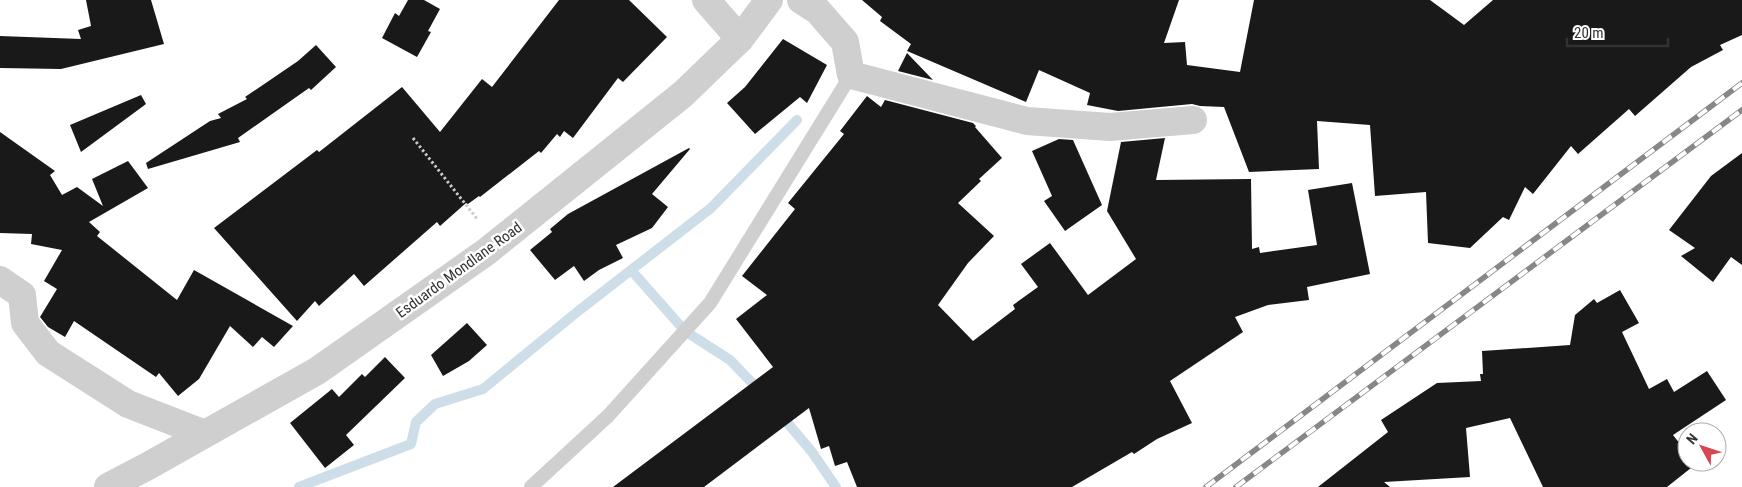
<svg xmlns="http://www.w3.org/2000/svg" width="1742" height="487" viewBox="0 0 1742 487" font-family="'Roboto Condensed',sans-serif">
<style>
.lines{fill:none;stroke-linecap:round;stroke-linejoin:round}
.stream{stroke:#cddee8;stroke-width:10}
.building{fill:#191919}
.path{stroke:#c9c9c9;stroke-width:3;stroke-dasharray:2.5 2.5;stroke-linecap:butt}
.lane{stroke:#cfcfcf;stroke-width:14}
.street{stroke:#cfcfcf;stroke-width:28}
.rail-casing{stroke:#878787;stroke-width:5.5}
.rail{stroke:#fff;stroke-width:4;stroke-dasharray:11;stroke-linecap:butt}
.labels{text-anchor:middle;stroke-width:5;stroke-linejoin:round;paint-order:stroke}
.street-label{font-size:15px;fill:#323232;stroke:#fff}
</style>
<rect width="100%" height="100%" fill="#fff"/>
<g class="lines">
<!-- stream -->
<path class="stream" d="M631,270L685,331L730,360L761,392
M780,414L812,452L836,487
M299,487L411,444L416,422L435,404L483,389L577,312L711,208L797,120"/>
</g>
<!-- building -->
<path class="building" d="M86,0H151L164,44L61,69L0,68V36L81,39L78,30L91,26Z
M408,0H424L440,9L428,31L431,32L417,57L382,38L395,13L399,16Z
M559,0H629L667,37L623,82L618,78L573,138L564,131L560,137L557,134L541,153L539,151L480,197L479,196L468,204L466,203L440,226L437,222L364,286L354,274L319,306L315,301L297,321L214,228L317,150L319,152L402,87L440,132L482,79L492,87Z
M862,0H1179L1164,43L1185,42L1187,65L1240,72L1254,0H1430L1464,25L1493,0H1742V35L1720,45L1723,50L1691,67L1635,116L1629,109L1578,154L1571,146L1533,194L1525,187L1509,220L1503,217L1470,248L1428,243L1426,192L1375,196L1370,125L1317,121L1319,169L1249,172L1224,107L1200,106L1192,104L1118,111L1087,105L1090,93L1039,70L1026,102L907,51L911,44L880,21L882,17Z
M783,39L827,65L807,103L800,97L755,134L727,103L745,87Z
M316,45L336,67L311,90L309,88L238,138L240,142L148,169L146,163L210,121L221,118L218,114L247,99L245,97L298,61Z
M907,53L933,80L898,71Z
M141,95L146,104L81,152L70,125Z
M867,96L881,107L885,100L973,123L976,126L975,127L1002,158L979,179L981,181L958,203L994,236L968,263L938,305L973,341L1015,309L1013,305L1038,287L1021,264L1050,243L1088,295L1136,259L1107,211L1121,142L1165,138L1156,180L1251,179L1252,249L1259,247L1260,253L1317,245L1308,190L1352,183L1370,274L1307,287L1309,300L1268,305L1235,317L1243,332L1170,381L1192,423L1157,439L1134,454L1132,452L1072,487H857L847,462L835,466L829,446L821,449L809,408L704,487H613L773,367L736,319L767,295L742,276L795,209L788,203L844,134L840,131Z
M0,132L55,171L50,175L62,195L77,187L103,206L92,179L128,161L148,188L89,222L100,232L97,236L177,300L194,270L293,326L274,347L262,337L253,347L230,326L199,379L178,396L159,373L156,377L74,321L65,337L48,327L40,317L57,289L44,281L62,250L31,244L32,234L0,233Z
M1059,139L1073,140L1102,205L1065,231L1044,201L1052,196L1032,151Z
M689,148L690,149L652,194L668,207L652,228L616,245L623,258L599,270L584,281L574,266L555,280L530,250L552,232L550,229L568,214Z
M1742,153V265L1731,257L1713,282L1681,256L1695,248L1669,230L1711,176Z
M1620,290L1639,323L1622,332L1649,389L1667,379L1674,392L1707,371L1726,400L1673,435L1687,453V462H1694L1696,464L1667,487H1543L1510,418L1466,428L1470,477L1384,482L1390,487H1318L1388,432L1381,420L1437,383L1481,381L1480,374H1483L1482,351L1570,345L1575,315L1594,299L1597,303Z
M467,323L487,345L469,361L443,376L431,355Z
M385,357L405,378L346,435L354,445L325,468L290,423L332,389L339,397L362,374L365,377Z"/>
<g class="lines">
<!-- path -->
<path class="path" d="M413,138L478,220"/>
<!-- lane -->
<path class="lane" d="M531,487L608,416L710,303L851,75"/>
<!-- street -->
<path class="street" d="M706,0L740,39
M801,0L818,11L845,42L851,75L1027,121L1110,127L1193,120
M0,280L22,295L25,323L48,353L128,404L205,434
M108,487L148,466L317,371L486,252L683,94L740,39L769,0"/>
<defs>
<path id="rail" d="M1206,487L1742,83
M1236,487L1742,110"/>
</defs>
<!-- rail casing -->
<use href="#rail" class="rail-casing"/>
<!-- rail -->
<use href="#rail" class="rail"/>
</g>
<g class="labels">
<!-- street labels -->
<g class="street-label">
<text transform="translate(459 270) rotate(-36)" y="5">Esduardo Mondlane Road</text>
</g>
</g>
<!-- north arrow -->
<g transform="translate(1702 447) rotate(310)"><circle r="24" fill="#ffffff" stroke="#adadad"/>
<path d="M0-4L9 19L0 12L-9 19Z" fill="#d64752"/>
<text y="-8" font-size="14" font-weight="bold" text-anchor="middle" fill="#323232">N</text>
</g>
<!-- scale -->
<path d="M1567 38v8h101v-8" fill="none" stroke="#323232" stroke-width="2.5"/>
<text x="1574" y="38" font-size="15" fill="#323232" stroke="#ffffff" stroke-width="4" paint-order="stroke">20 m</text>
</svg>
